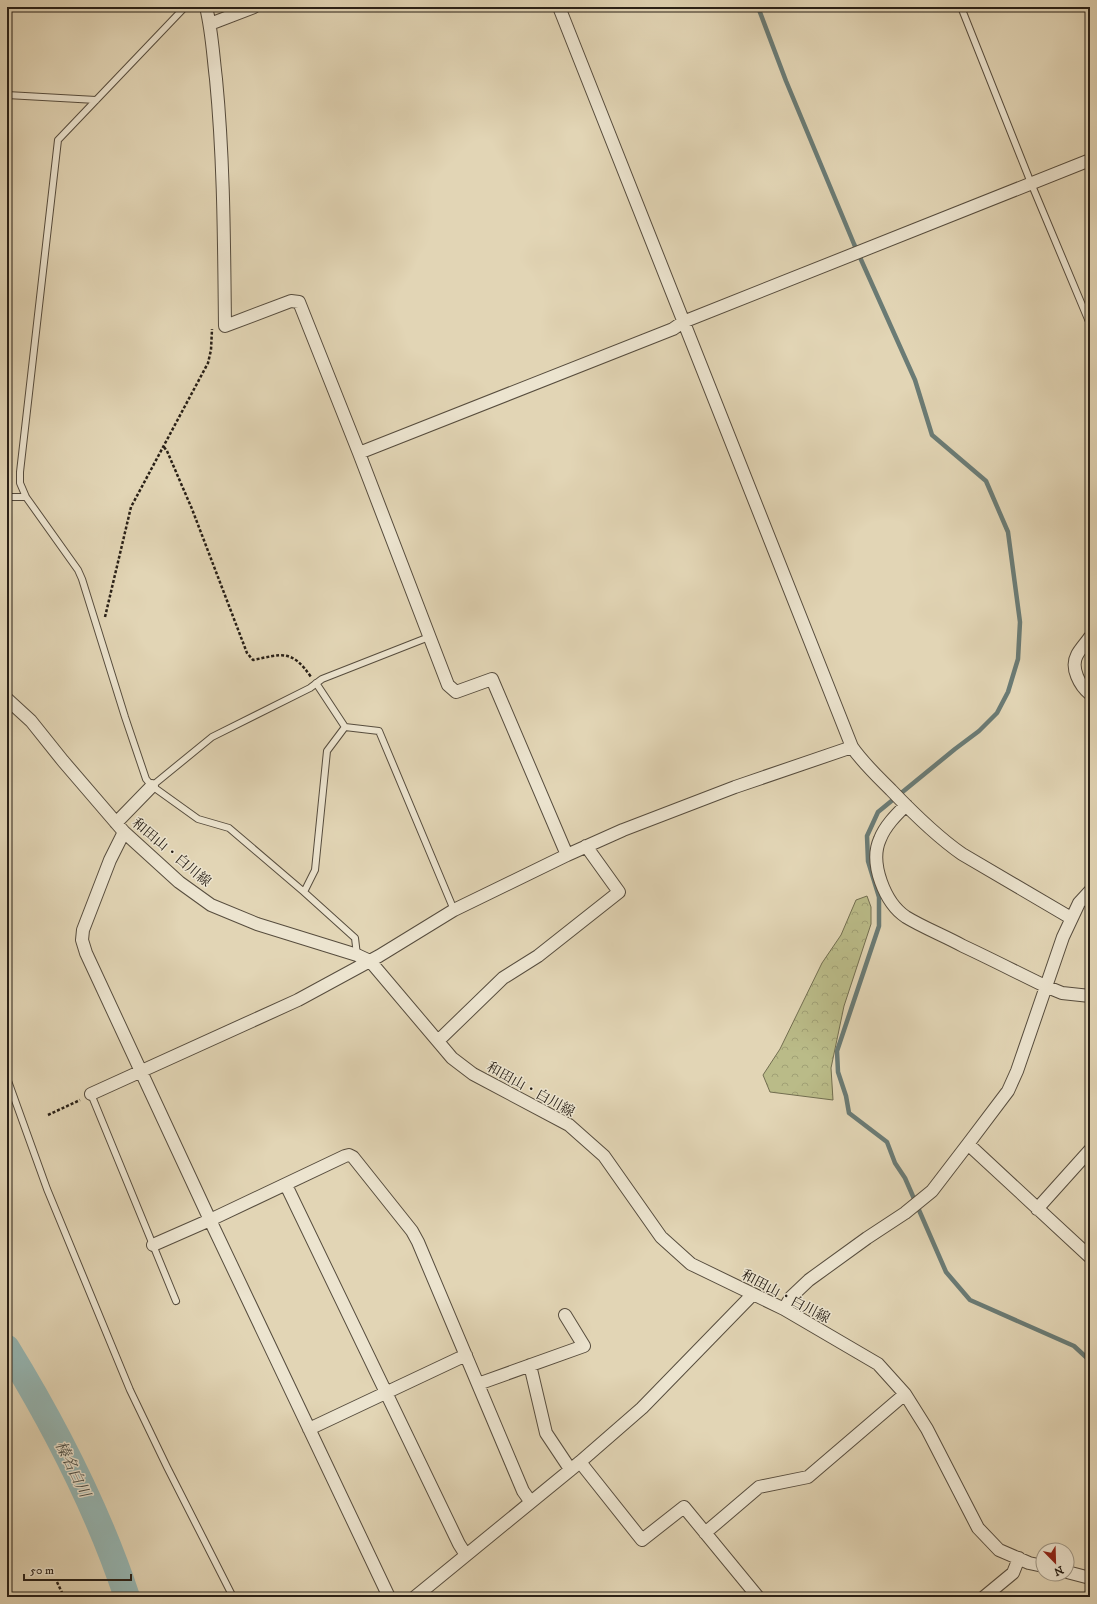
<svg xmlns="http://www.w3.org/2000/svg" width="1097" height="1604" viewBox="0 0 1097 1604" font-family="'IM FELL DW Pica','Noto Serif JP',serif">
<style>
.forest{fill:url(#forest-crowns);stroke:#726e50}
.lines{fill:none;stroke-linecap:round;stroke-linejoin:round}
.stream{stroke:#6a7b75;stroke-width:4.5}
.river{stroke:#96b7b4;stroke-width:26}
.service-casing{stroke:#574d3e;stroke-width:8}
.minor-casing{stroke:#574d3e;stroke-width:14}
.path{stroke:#292017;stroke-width:2.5;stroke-dasharray:3 2;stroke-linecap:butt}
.service{stroke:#ece4cf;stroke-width:6}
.minor{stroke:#ece4cf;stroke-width:12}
.labels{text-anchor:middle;stroke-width:3;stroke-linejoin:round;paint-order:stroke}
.street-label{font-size:14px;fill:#292017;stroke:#ece4cf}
.water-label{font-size:15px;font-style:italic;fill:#4a4d46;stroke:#ece4cf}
</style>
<defs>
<pattern id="forest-crowns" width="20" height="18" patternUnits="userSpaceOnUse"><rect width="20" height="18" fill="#babb88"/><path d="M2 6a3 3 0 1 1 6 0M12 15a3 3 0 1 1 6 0" fill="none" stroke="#a0a075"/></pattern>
</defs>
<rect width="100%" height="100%" fill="#e2d5b5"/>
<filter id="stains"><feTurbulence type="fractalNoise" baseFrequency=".005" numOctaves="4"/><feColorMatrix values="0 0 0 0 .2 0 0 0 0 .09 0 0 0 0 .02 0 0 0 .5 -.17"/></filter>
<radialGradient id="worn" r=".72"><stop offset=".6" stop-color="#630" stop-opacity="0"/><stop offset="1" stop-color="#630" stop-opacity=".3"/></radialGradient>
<!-- forest -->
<path class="forest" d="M867,896L871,907V924L844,1006L831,1068L833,1100L770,1092L763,1075L780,1049L822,963L841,935L856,900Z"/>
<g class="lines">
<!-- stream -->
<path class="stream" d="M758,7L786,81L854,244L915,380L932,435L986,481L1008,532L1020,622L1018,659L1008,692L997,713L979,731L955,749L878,812L867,836L868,861L879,897V926L837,1051L838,1072L846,1096L849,1113L887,1142L895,1163L905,1178L946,1272L970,1300L1074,1346L1087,1358L1090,1363"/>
<!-- river -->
<path class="river" d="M7,1348C55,1426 98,1510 127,1597"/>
<defs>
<path id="service" d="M185,7L58,140L20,472V483L26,497L78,570L82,579L125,717L146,779L152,786L198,819L229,828L304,892L355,938L357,955
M961,7L1031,183L1090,324
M7,95L96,100
M7,497H26
M316,683L345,727L379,731L454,910
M152,786L212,737L310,688L322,679L429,637
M304,892L315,870L327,751L345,727
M7,1078L47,1189L130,1390L167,1467L233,1597
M91,1094L176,1301"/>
<path id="minor" d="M206,7C212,31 213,55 216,79C224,161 224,244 225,326L291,301L299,302L359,453L448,685L456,692L492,679L567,855
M559,7L852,747C863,763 877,776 891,790C913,813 936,836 962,854L1071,918
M210,24L254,7
M359,453L673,329L683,322L1090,160
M1090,637C1086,643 1080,649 1077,655C1070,668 1080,686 1090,694
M7,699L31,721L63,761L124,832L179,882L211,905L257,924L357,955L370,961L452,1058L473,1074L569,1125L604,1156L661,1237L691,1264L784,1309L878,1364L905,1394L927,1429L978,1528L999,1550L1029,1563L1043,1566
M906,805C896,815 885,826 880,839C869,863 885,903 906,917C924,928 945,936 963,946C991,959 1018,973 1045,986L1062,993L1090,996
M116,823L152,786
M124,832L110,860L83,930L82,940L86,953L210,1220L389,1597
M438,1041L503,978L538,956L619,892L586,846
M91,1094L298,1000L379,956L454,910L567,855L623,830L735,787L852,747
M968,1144L1090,1257
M286,1185L459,1544L466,1555
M1037,1209L1090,1150
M153,1245L210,1220L345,1156L349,1155L353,1157L412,1231L418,1242L523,1491L530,1501
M784,1309L791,1297L809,1280L867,1238L905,1213L932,1191L968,1144L1008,1091L1017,1071L1063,937L1079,903L1090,891
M530,1365L546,1433L570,1469
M478,1384L584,1346L565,1315
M309,1429L466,1355
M580,1462L642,1540L684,1507L758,1597
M705,1533L759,1487L808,1477L905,1394
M1067,1572L1090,1578
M415,1597L580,1462L642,1408L753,1294
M984,1597L1013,1573L1019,1558"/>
</defs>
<!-- service casing -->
<use href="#service" class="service-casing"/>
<!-- minor casing -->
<use href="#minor" class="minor-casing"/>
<!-- path -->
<path class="path" d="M164,447L167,451L192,509L247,653L253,660C282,654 292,649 311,677
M105,617L131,507L208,363L211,350L212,329
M48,1115L80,1100
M57,1582L64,1597"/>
<!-- service -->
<use href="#service" class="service"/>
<!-- minor -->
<use href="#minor" class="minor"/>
</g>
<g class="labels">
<!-- street labels -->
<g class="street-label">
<text transform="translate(172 852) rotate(40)" y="5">和田山・白川線</text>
<text transform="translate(531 1089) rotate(29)" y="5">和田山・白川線</text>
<text transform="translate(786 1296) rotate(28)" y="5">和田山・白川線</text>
</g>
<!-- water labels -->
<g class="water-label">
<text transform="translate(73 1469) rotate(64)" y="5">榛名白川</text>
</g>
</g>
<!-- margin -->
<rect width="1097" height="1604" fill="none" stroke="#e2d5b5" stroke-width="24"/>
<rect x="8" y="8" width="1081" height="1588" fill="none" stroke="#292017" stroke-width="2"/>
<rect x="12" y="12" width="1073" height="1580" fill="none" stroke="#292017"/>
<!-- north arrow -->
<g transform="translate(1055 1562) rotate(157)"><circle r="19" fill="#ece4cf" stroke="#9e9685"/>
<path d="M0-3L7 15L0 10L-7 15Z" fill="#8f2418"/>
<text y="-6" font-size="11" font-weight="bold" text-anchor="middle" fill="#292017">N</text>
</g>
<!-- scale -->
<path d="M24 1574v6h107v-6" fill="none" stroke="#292017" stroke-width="2"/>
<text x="30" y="1574" font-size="12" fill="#292017" stroke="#ece4cf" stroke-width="3" paint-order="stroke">50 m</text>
<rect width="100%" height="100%" filter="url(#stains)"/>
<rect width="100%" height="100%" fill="url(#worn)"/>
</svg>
